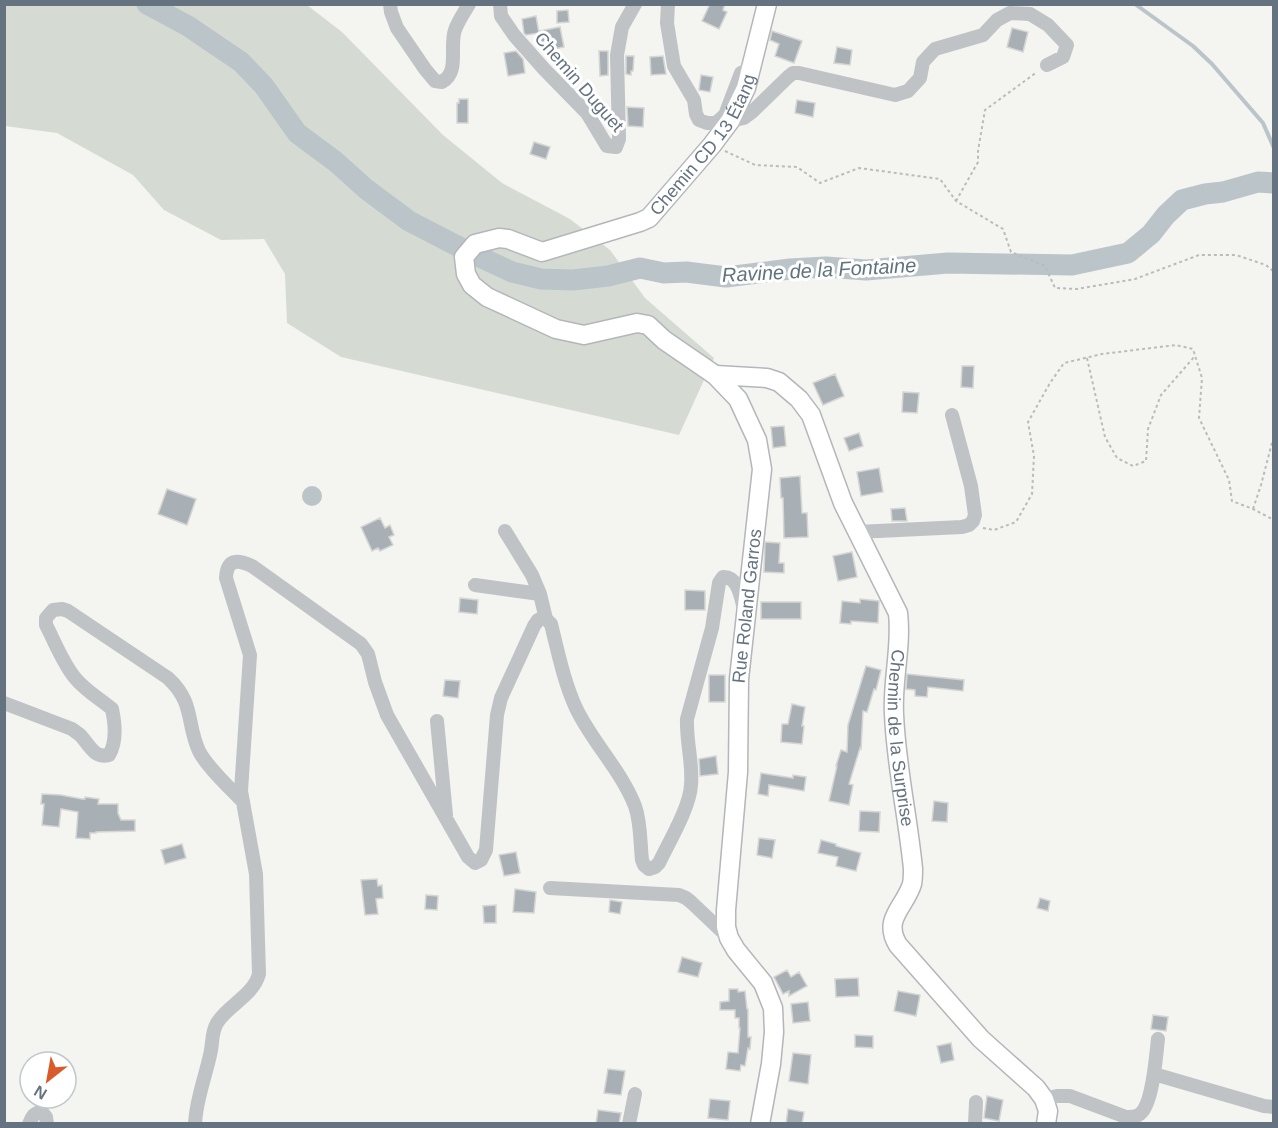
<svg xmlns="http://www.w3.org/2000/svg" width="1278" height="1128" viewBox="0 0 1278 1128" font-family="Helvetica,sans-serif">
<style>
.green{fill:#d5dbd2}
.water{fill:#bbc4c9}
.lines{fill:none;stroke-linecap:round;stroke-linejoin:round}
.stream{stroke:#bbc4c9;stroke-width:4}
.river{stroke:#bbc4c9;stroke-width:21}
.building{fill:#a9b0b5;stroke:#d5d6d3;stroke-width:1.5}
.major-casing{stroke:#b3b6ba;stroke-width:21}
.path{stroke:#b9bbbd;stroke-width:2;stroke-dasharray:3 3;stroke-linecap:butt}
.minor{stroke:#bfc3c6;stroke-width:14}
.major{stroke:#fff;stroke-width:18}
.labels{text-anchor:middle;stroke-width:6;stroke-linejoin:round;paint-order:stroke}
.street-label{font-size:18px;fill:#657380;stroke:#fff}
.water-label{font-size:20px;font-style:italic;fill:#60747d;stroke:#fff}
</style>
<rect width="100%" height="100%" fill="#f4f4f1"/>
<!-- green -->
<path class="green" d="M4,5H307L342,32L443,135L502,183L570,219L610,250L645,298L714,358L679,435L341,357L287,323L285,274L264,239L221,240L164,210L133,175L57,133L5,126Z"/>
<!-- water -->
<path class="water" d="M302 496a10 10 0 1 1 20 0a10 10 0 1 1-20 0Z"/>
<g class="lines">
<!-- stream -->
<path class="stream" d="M1135,4L1193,46L1212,64L1263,123L1274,148"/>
<!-- river -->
<path class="river" d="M147,4L188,26L241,62L264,86L297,133L336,162L366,189L409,221L469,252L512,272L541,279L573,280L608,276L640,268L664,273L686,272L726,277L790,269L826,267L866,270L948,263L1072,265L1128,253L1151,234L1166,215L1182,200L1205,194L1223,192L1258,182L1274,183"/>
</g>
<!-- building -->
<path class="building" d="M710,4H725L723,10L727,12L719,29L702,21Z
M568,10L569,22L557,23V11Z
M536,16L539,33L526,35L524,33L522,19Z
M560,27L564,47L543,51L539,31Z
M1012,28L1028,32L1023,52L1007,47Z
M772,31L802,41L794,63L775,56L779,44L770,40Z
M837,47L852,50L850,65L834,63Z
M516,51L523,59L525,73L508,76L504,53Z
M599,51H608V75L600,76Z
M626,56H634L633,71H631V75L626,74Z
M663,56L666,74L651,75L650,57Z
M701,75L713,77L710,92L699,90Z
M459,99H468V123H457V103H459Z
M797,100L815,103L813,117L795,113Z
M627,107L644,108L643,127L628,126Z
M534,142L550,147L546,159L530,154Z
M962,366H974L973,388L961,387Z
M835,374L844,396L823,405L813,383Z
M903,392L919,393L917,413L902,412Z
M784,426L786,446L773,448L771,427Z
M859,433L863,446L849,451L844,438Z
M879,468L883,492L861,496L857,472Z
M800,476L802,513H807L808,537L784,538L783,498H781L780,478Z
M167,489L196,499L187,525L158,514Z
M905,508L907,521H892L891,509Z
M380,518L385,528L390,525L394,535L389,537L393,545L380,551L378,548L372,551L361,527Z
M765,542L780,543L779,563H784V573L764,572Z
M852,552L857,577L838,581L833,556Z
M685,590L705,591V610H685Z
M460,598L478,600L477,614L459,612Z
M860,599L879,601L878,623L851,621V624L840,623L842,601L860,603Z
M761,602H801V619H761Z
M866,666L881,670L876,690L874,689L867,712L863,711L861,749L860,748L849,784L853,785L849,805L829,801L837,766H836L841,750L847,752L848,725Z
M907,674L964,680L963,691L928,687L927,697L915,696V690L906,689Z
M709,675H725V702H709Z
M445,680L460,681L458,698L443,696Z
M792,704L805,707L802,726H804L802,744L781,742L782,724H788Z
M716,756L718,774L700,776L699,759Z
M761,773L793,778V775L806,777L804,791L769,785L768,796L758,794Z
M42,794L61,795L82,799H85V797L99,799L98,804H118V813L121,820H135V831L96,832V833H90V839L76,838L78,812L61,809L59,827L42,825L44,804H41Z
M934,801L948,803L947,822L932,821Z
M860,811L880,812L879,832L859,831Z
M759,838L775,840L772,858L757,855Z
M821,840L836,844V846L861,853L856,871L836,866L838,857L818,853Z
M182,844L186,858L165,864L161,850Z
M516,852L520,873L504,876L499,855Z
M377,879L378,886L382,885L383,898L376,899L378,914L365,915L361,880Z
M515,889L536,892L534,913L513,912Z
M426,895L438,896L437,910L425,909Z
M1040,898L1050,901L1048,911L1037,908Z
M610,900L622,902L620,914L609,912Z
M496,905V923H484L483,906Z
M682,957L702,963L698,977L678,972Z
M787,970L791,977L799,972L807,986L789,996V991L783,994L774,977Z
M858,978L859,996L836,997L835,979Z
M729,989H738V992L745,991L747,1009H748V1037H751L750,1049L748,1048L745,1066L741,1065L740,1071L726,1069L728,1052L738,1053L740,1028H739V1018H735V1010H720V1002L729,1001Z
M898,991L920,995L916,1016L894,1011Z
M808,1002L810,1021L793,1023L791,1004Z
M1153,1015L1168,1017L1166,1031L1151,1029Z
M855,1035L873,1036V1048L855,1047Z
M951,1043L954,1060L941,1063L937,1046Z
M793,1053L811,1055L808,1084L789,1081Z
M608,1069L625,1071L621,1095L604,1093Z
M987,1096L1003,1100L999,1121L984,1118Z
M710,1099L730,1101L728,1120L708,1118Z
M788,1109L804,1112L802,1124H786Z
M598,1110L621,1113L619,1124H596Z"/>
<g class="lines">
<defs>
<g id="major">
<path id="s1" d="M715,375L767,378L779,382L799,399L811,415L843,503L898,613C902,647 892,680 894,714C896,766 908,817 913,869C913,874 913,879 912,884C905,907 882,919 898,945L981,1039L1036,1088L1044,1099L1048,1111L1046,1124"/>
<path id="s2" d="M760,1124L771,1064L774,1032L773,1008L763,983L736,950L729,938L726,927V910L738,772L739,679L762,469L757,440L738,399L715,375L664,340L648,325L637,323L584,335L556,329L487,297L472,285L466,274L464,257L475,244L499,238L508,239L542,252L640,222L649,218L712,145L730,121L746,88L767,4"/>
</g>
</defs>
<!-- major casing -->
<use href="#major" class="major-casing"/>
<!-- path -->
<path class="path" d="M725,151L755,165L797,167L820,183L859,168L940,179L956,201L1003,229L1011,252L1045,266L1055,288L1077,289L1135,279L1199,255H1236L1266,265L1274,272
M956,201L978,162V151L985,110L1037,72
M1087,358L1105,437L1117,458L1133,466L1146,461L1148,429L1161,395L1195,356
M1253,509L1261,485L1274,435
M983,528L994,530L1016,522L1032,494L1034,456L1028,422L1050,383L1064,363L1102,354L1176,345L1193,349L1202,378L1199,418L1229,480L1232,501L1253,509L1274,520"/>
<!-- minor -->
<path class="minor" d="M390,4L391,12L397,28L425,69L435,81L442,82C460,72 449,47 455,30C458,21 464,13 469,4
M500,4L501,16L514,35L544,69L587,113L607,146L616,147L619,139L617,55L622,27L635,4
M668,4L667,23L674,66L694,100L696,114L699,120L707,123H716L725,115L741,73L749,69
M730,121L744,118L752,112L788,77L793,73H799L895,95L908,91L920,78L923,62L935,49L983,35L997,20L1010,13L1030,14L1048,25L1067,45L1063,57L1047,65
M505,531L532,575L540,594L546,619
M857,532L962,527L969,525L973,521L975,515L971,486L952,415
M475,585L540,594
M4,703L72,729C73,730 79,734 80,735C89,744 94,759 109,755C117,742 115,723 112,709C100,699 86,691 76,679C63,664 55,642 46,625V618L53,610L62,609L68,611L168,678C195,703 186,723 199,751C206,766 231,789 243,802
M437,721L446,815
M550,888L679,895L686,898L691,902L729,938
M1154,1074L1264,1106L1274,1107
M1044,1099L1057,1096H1070L1126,1117C1131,1117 1136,1117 1140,1114C1153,1104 1156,1055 1158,1039
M29,1124C32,1117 34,1112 42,1112L46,1117L47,1124
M195,1124C196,1100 205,1078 210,1055C213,1044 211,1033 217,1023C229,1004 253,996 259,974L256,874L241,791L250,655L226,578C227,559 237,559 252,566L361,644L368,654L375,682L387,715L468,857L475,863L481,860L486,850L497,715L501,698L534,626L538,620L542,618L546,619L551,624C558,652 564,682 576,708C592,742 621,770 635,806C641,823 640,842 642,860L644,865L649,869L655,867L659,863C669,842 690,807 691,785C693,763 686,741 687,719L712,628L719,583L723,577C739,576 741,600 745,612
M629,1124L635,1094
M975,1124L976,1102"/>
<!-- major -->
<use href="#major" class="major"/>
</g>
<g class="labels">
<!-- street labels -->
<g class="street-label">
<text transform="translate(579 82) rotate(49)" y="6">Chemin Duguet</text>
<text dy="6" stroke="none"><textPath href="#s2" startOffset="1374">Chemin CD 13 Étang</textPath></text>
<text dy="6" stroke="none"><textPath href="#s2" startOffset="534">Rue Roland Garros</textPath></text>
<text dy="6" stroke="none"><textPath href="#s1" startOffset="453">Chemin de la Surprise</textPath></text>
</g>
<!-- water labels -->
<g class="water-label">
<text transform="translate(819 270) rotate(-3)" y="7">Ravine de la Fontaine</text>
</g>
</g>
<!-- border -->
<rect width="1278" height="1128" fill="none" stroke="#657380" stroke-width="12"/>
<!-- north arrow -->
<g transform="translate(48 1080) rotate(211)"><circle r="28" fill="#ffffff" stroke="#c1c7cc" stroke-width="1.5"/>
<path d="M0-4.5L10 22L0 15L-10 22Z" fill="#d95b2c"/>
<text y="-9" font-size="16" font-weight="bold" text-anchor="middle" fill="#657380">N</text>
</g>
</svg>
